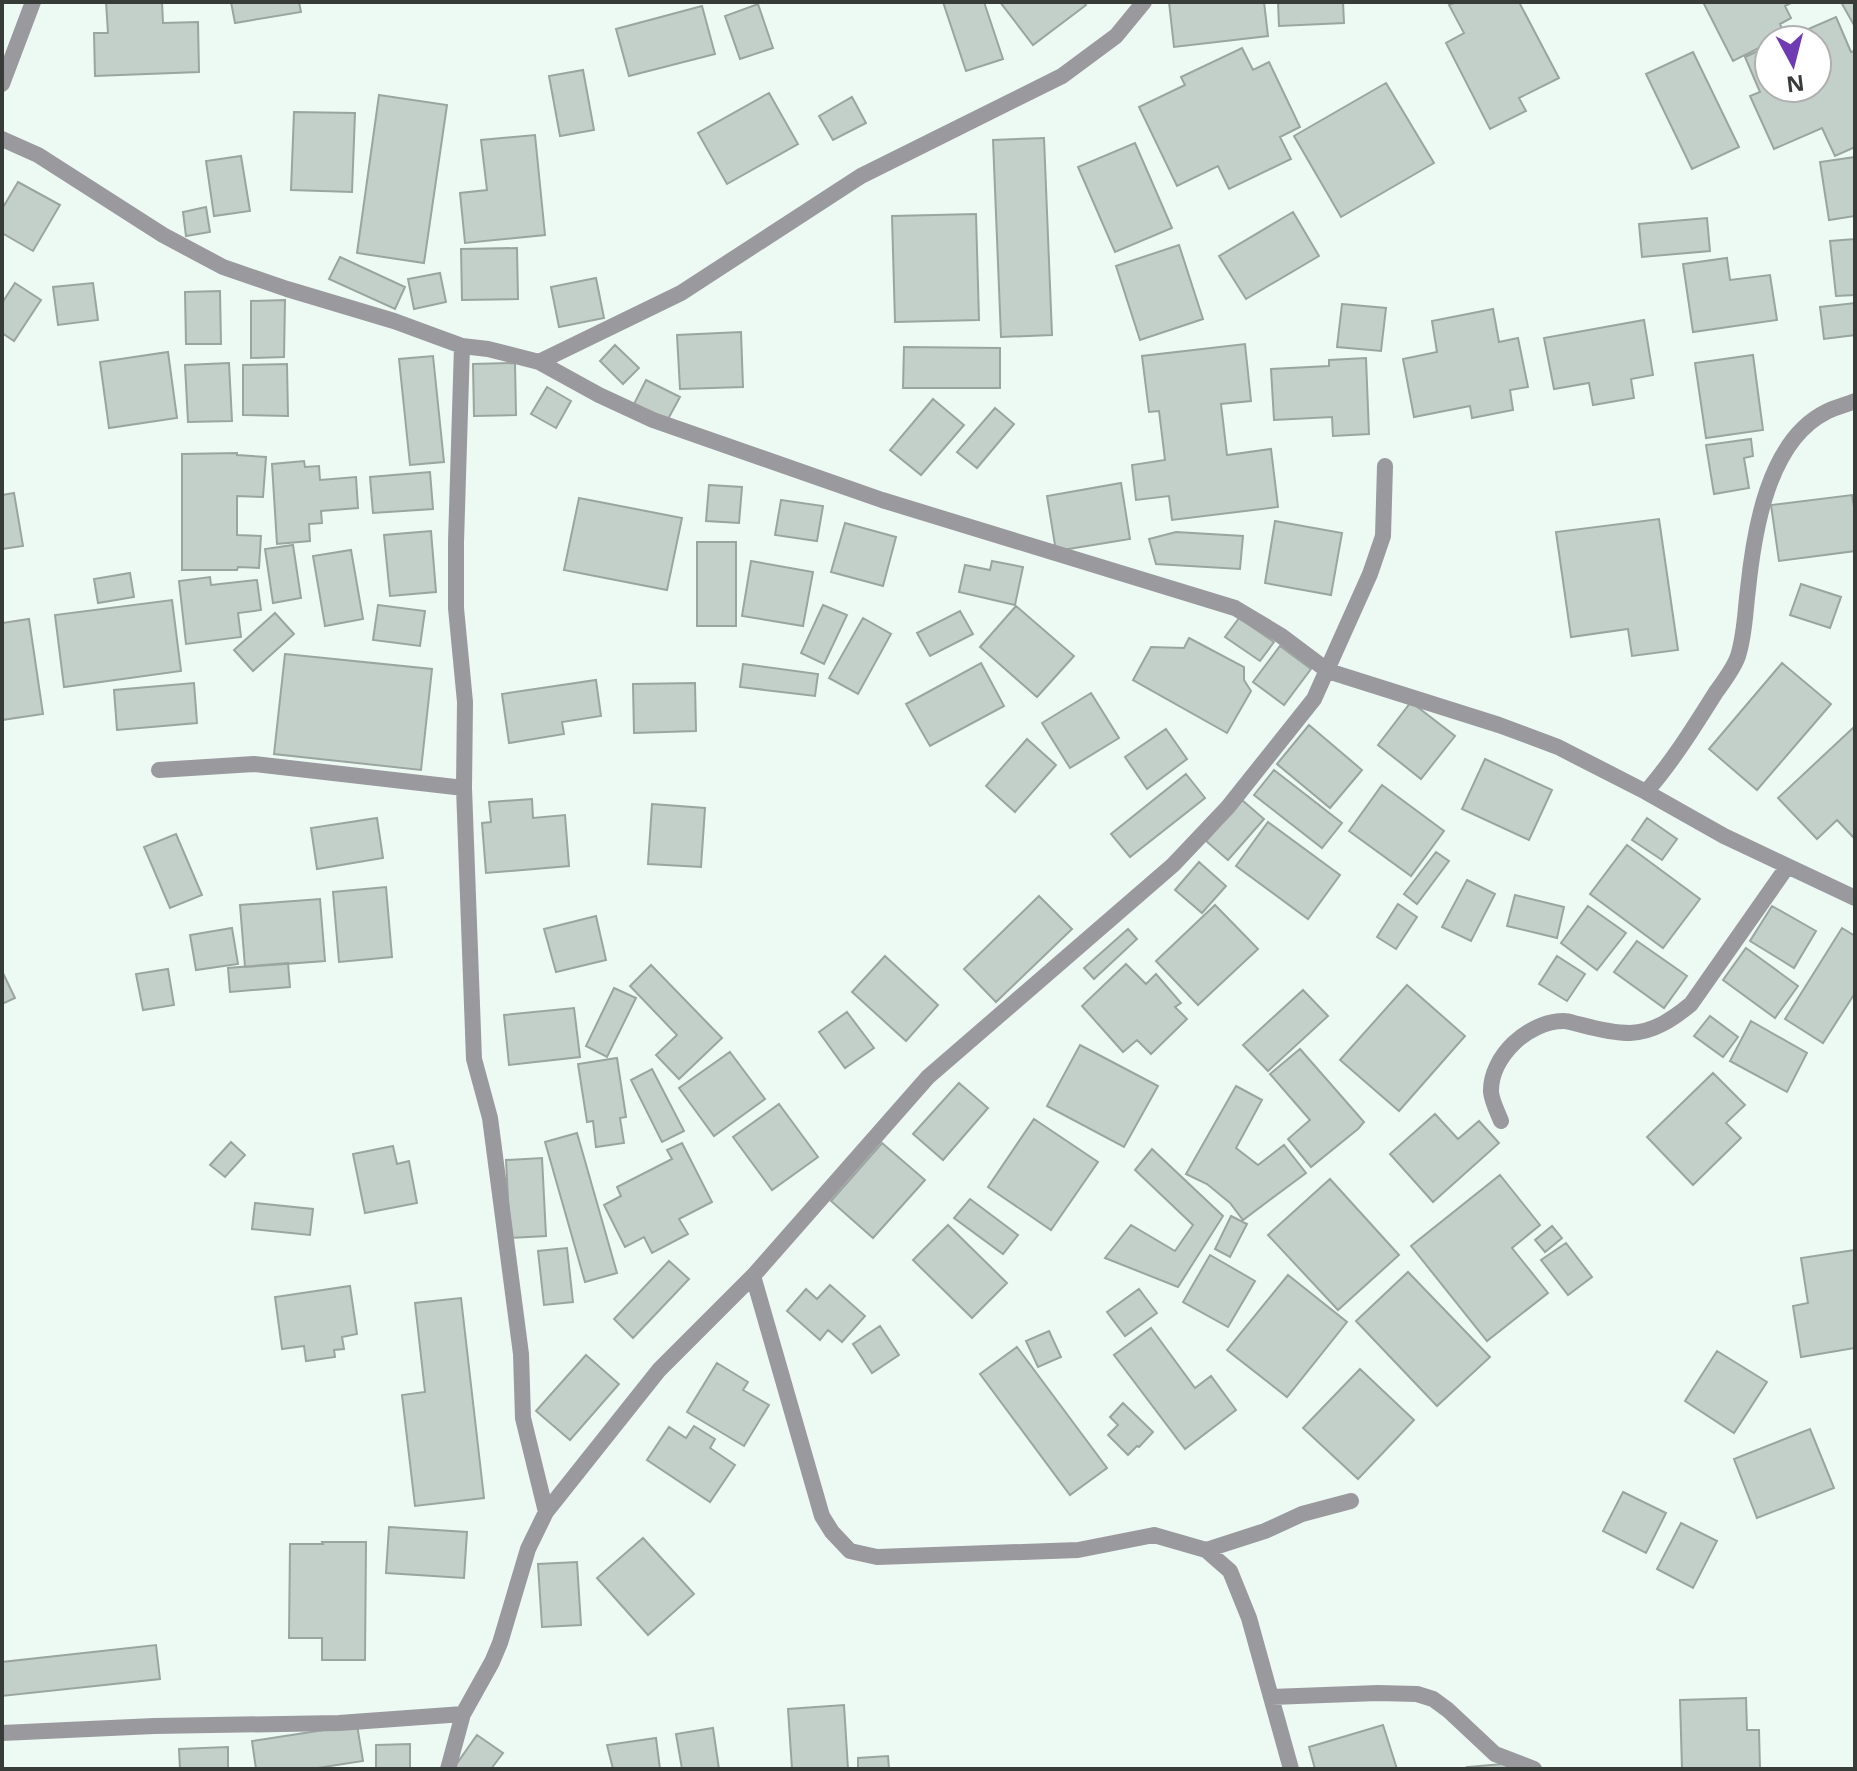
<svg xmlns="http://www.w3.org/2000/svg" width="1857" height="1771" viewBox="0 0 1857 1771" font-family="'Open Sans',sans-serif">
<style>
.building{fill:#c3cfc9;stroke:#9aa5a0;stroke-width:2}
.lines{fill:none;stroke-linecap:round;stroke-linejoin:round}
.street{stroke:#9a999e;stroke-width:16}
</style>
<rect width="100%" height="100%" fill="#edf9f3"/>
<!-- building -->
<path class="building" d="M106,2H162L163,23L198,22L199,72L95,76L94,33H108Z
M231,2H299L301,12L235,23Z
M943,2H984L1003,59L966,71Z
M1000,2H1084L1086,5L1033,45Z
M1169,2H1264L1268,36L1174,47Z
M1278,2H1343L1344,23L1279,26Z
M1456,2H1519L1559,78L1519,98L1526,111L1490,129L1446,43L1464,33L1449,5Z
M1703,2H1793L1785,6L1791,18L1780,24L1785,35L1775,40H1769V43L1733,61Z
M1841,2H1855V27Z
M758,4L773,48L740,59L725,16Z
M702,6L715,54L629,76L616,29Z
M1836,17L1851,52L1855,51V147L1835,156L1822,128L1774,149L1750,96L1760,92L1745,57L1769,46V88H1817V40H1783Z
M1242,48L1253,70L1269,62L1300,127L1280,137L1291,159L1229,189L1218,166L1177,186L1139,107L1185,85L1181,77Z
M1693,52L1739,147L1692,169L1646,74Z
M583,70L594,130L560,136L549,76Z
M1386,83L1434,163L1341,217L1294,136Z
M769,93L798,144L727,184L698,133Z
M379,95L447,105L424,263L357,253Z
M852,97L866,123L833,140L819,116Z
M294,112L355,113L352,192L291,190Z
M535,135L545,235L465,243L460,193L487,190L481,140Z
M1044,138L1052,335L1001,337L993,140Z
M1135,143L1172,228L1115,252L1078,167Z
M241,156L250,211L214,216L206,161Z
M1855,157V216L1829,220L1820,162Z
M18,182L60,205L33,251L2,233V209Z
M206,207L210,232L186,236L183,212Z
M1293,212L1319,256L1246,299L1219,256Z
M976,214L979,320L895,322L892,216Z
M1707,218L1710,251L1642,257L1639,224Z
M1855,239V295L1836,296L1830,241Z
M1179,245L1203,319L1140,340L1116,266Z
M517,248L518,299L462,300L461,249Z
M340,257L405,287L395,309L329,279Z
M1727,258L1730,280L1770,275L1777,320L1693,332L1683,264Z
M440,273L446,302L414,309L408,279Z
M596,278L604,318L559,327L551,287Z
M15,283L41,300L14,341L2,333V303Z
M93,283L98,320L58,325L53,287Z
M220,291L221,344H186L185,292Z
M285,300L284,357L251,358V301Z
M1855,303V335L1824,339L1820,307Z
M1342,304L1386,308L1381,351L1337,347Z
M1493,309L1499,342L1518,338L1528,387L1510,390L1513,410L1472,418L1470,406L1414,417L1403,359L1437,352L1432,321Z
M1644,320L1653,375L1631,379L1634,398L1593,405L1589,383L1554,389L1544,338Z
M741,332L743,387L680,389L677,335Z
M1245,344L1251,401L1221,404L1227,455L1271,449L1278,507L1172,520L1169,496L1136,500L1132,465L1165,460L1159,411L1149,412L1142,356Z
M615,345L639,368L623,384L600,361Z
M904,347L1000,348V388H903Z
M168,352L177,418L109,428L100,362Z
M1753,355L1763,430L1706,438L1695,363Z
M433,356L444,462L410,465L399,359Z
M1366,358L1369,434L1333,436L1332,417L1274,420L1271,369L1329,366V360Z
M229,363L232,421L188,422L185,365Z
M515,363L516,415L474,416L473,364Z
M287,364L288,416L243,415V365Z
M646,380L680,397L667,421L634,404Z
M547,387L571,401L556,428L531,414Z
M933,399L964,425L921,475L890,450Z
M995,408L1014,424L977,468L957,452Z
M1751,439L1753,456L1744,458L1749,488L1714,494L1706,445Z
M237,453V455L266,457L263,497L237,496V535L261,536L259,568L238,567L237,570H182V454Z
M304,461L305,467L319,466L320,480L356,477L358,508L321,511L322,523L309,524L310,541L277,544L272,464Z
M430,472L433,509L373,513L370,477Z
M1121,483L1130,539L1056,551L1047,496Z
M709,485L742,487L739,523L706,521Z
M14,493L23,546L2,549V495Z
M1852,495L1855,513V551L1779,561L1771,505Z
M579,498L682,518L667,590L564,570Z
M781,500L823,506L817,541L775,535Z
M1659,519L1678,650L1632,656L1628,629L1571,637L1556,532Z
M1275,521L1342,533L1331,595L1265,583Z
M845,523L896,537L883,586L831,572Z
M431,531L436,592L390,596L384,535Z
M1176,532L1243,536L1240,569L1156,564L1149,539Z
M697,542H736V626H697Z
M293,545L301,598L273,603L265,549Z
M351,550L363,619L325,626L313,556Z
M751,561L813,572L803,626L742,616Z
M992,561L1023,567L1015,605L959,592L965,565L990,570Z
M130,573L134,597L98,603L94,579Z
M210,577L211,585L257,580L261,610L238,613L241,637L186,644L179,581Z
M1801,584L1841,597L1830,628L1790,615Z
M172,600L181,671L64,687L55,615Z
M378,605L425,611L420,646L373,640Z
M823,605L847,615L824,664L801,653Z
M1016,606L1074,656L1037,697L980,647Z
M960,611L973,634L930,656L917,633Z
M275,613L294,634L253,671L234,650Z
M863,618L891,634L858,694L829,678Z
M1239,618L1274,642L1260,661L1225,637Z
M29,619L43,714L2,720V623Z
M1189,638L1244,667V680L1251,691L1227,733L1133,680L1151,647L1184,648Z
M1280,646L1311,669L1284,705L1253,682Z
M285,654L432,669L421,770L274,754Z
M981,663L1004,706L930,746L906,704Z
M1782,663L1831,704L1757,790L1709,749Z
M743,664L818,674L815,696L740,687Z
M596,680L601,716L562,722L564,734L509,743L502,694Z
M194,683L197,723L117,730L114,690Z
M695,683L696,731L634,733L633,684Z
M1091,693L1119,738L1070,768L1042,723Z
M1411,702L1455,736L1421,779L1378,745Z
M1309,725L1362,770L1330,808L1277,764Z
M1854,727L1855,835L1853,837L1837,820L1817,839L1778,798Z
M1166,729L1187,759L1147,789L1125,757Z
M1027,739L1056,765L1015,812L986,786Z
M1485,759L1552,790L1529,840L1462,809Z
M1274,770L1342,823L1322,848L1254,795Z
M1186,774L1205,798L1130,857L1111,834Z
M1382,785L1444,831L1411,876L1349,831Z
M532,799L533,818L565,815L569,866L486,873L482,823L491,822L489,802Z
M1242,800L1264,819L1228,860L1206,841Z
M652,804L705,808L701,867L648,864Z
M377,818L383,858L317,869L311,828Z
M1647,818L1677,839L1662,860L1632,840Z
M1268,822L1340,875L1308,919L1236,866Z
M176,834L202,895L170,908L144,847Z
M1627,845L1700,899L1663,948L1590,894Z
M1436,852L1449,861L1417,904L1404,894Z
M1199,862L1226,886L1202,913L1175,890Z
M1467,880L1495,894L1471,941L1442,927Z
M386,887L392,957L339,962L333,892Z
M1515,895L1564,907L1557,938L1507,926Z
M1039,896L1072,929L996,1002L964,969Z
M320,899L325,961L245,967L240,905Z
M1398,904L1417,917L1396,949L1377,937Z
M1215,905L1258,949L1198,1005L1156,961Z
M1588,906L1626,933L1597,970L1561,943Z
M1772,906L1816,931L1794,968L1750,941Z
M596,916L606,960L556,972L544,929Z
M232,928L238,964L196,970L190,935Z
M1842,928L1855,936V993L1823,1043L1785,1019Z
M1128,929L1137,939L1094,979L1084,968Z
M1637,941L1687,976L1664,1008L1614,972Z
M1746,948L1798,986L1775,1018L1723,980Z
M885,956L938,1005L906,1041L852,992Z
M1557,956L1585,974L1567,1001L1539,984Z
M288,963L290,987L230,992L228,968Z
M1126,964L1146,984L1156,974L1181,1003L1175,1007L1187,1019L1151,1054L1137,1040L1123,1052L1082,1006Z
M651,965L722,1038L679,1079L656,1055L677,1035L630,986Z
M168,969L174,1005L143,1010L136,974Z
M2,971L15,998L2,1004Z
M1407,985L1465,1036L1399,1111L1340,1060Z
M614,988L636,998L607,1057L586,1046Z
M1303,990L1328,1016L1268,1071L1243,1045Z
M574,1008L580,1057L509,1065L504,1015Z
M847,1012L874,1048L845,1068L819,1032Z
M1710,1016L1738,1037L1723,1057L1694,1036Z
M1751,1021L1807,1053L1787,1092L1730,1061Z
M1080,1045L1158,1086L1124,1147L1047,1106Z
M1300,1049L1364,1122L1358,1129L1311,1167L1288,1139L1310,1120L1270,1074Z
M730,1052L765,1099L714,1136L679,1088Z
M617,1058L626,1117L620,1118L624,1143L596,1147L593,1121L587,1122L578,1064Z
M652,1069L684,1131L662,1142L631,1080Z
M1713,1073L1745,1105L1726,1123L1741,1138L1693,1185L1647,1137Z
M959,1083L988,1108L943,1160L913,1134Z
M1236,1086L1262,1100L1236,1148L1258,1165L1284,1145L1306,1173L1243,1220L1230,1203L1207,1184L1186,1174Z
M779,1104L818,1157L772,1190L733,1137Z
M1435,1114L1458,1139L1479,1121L1499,1143L1433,1202L1390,1154Z
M1034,1119L1098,1162L1051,1230L988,1187Z
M577,1133L617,1273L585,1282L545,1142Z
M231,1142L245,1155L225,1177L210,1165Z
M682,1143L712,1202L679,1219L688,1234L652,1253L644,1237L625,1247L604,1205L621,1196L617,1187L672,1159L667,1150Z
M882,1143L925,1180L873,1238L831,1201Z
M393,1146L397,1164L409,1161L417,1203L365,1213L353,1154Z
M1152,1149L1223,1216L1178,1287L1105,1258L1131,1225L1175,1251L1193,1225L1135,1170Z
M542,1158L546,1236L510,1238L506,1160Z
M1500,1175L1540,1225L1512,1248L1548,1293L1487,1341L1411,1246Z
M1330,1179L1399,1255L1338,1310L1268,1235Z
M970,1199L1018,1235L1003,1254L954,1218Z
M255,1203L313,1209L310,1235L252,1229Z
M1231,1216L1247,1224L1230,1257L1215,1249Z
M948,1225L1007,1283L972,1318L913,1260Z
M1552,1226L1562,1238L1545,1252L1535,1240Z
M1566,1243L1592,1277L1568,1295L1541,1260Z
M567,1248L573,1302L544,1305L538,1251Z
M1855,1250V1348L1801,1357L1793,1306L1808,1303L1801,1258Z
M1210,1255L1255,1281L1228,1327L1183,1302Z
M669,1261L689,1279L633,1338L614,1319Z
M1408,1272L1490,1357L1437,1406L1356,1321Z
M1288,1275L1347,1322L1287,1397L1227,1350Z
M830,1285L865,1316L842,1342L828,1330L820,1340L787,1311L806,1289L817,1299Z
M350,1286L357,1334L342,1337L344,1349L334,1350L335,1357L306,1361L304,1346L282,1349L275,1297Z
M1139,1289L1157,1313L1125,1336L1107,1312Z
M461,1298L484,1498L415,1506L402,1395L425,1392L415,1303Z
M880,1326L899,1355L872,1373L853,1344Z
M1151,1328L1195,1388L1211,1376L1236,1410L1185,1449L1114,1355Z
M1049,1331L1061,1357L1038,1367L1026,1341Z
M1017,1347L1107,1468L1070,1495L980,1374Z
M1717,1351L1767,1382L1734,1433L1685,1401Z
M586,1355L619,1384L570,1440L536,1411Z
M717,1363L748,1382L743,1390L769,1405L744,1446L687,1412Z
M1360,1369L1414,1420L1358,1479L1303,1428Z
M1123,1403L1153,1432L1139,1447L1137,1446L1128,1455L1108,1435L1118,1425L1110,1417Z
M694,1426L715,1439L710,1448L735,1465L710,1502L647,1460L669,1427L686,1438Z
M1810,1429L1834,1488L1757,1518L1734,1459Z
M1623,1492L1666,1513L1646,1553L1603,1531Z
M1681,1523L1717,1541L1693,1588L1657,1569Z
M389,1527L467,1532L464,1578L386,1573Z
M643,1538L694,1594L648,1635L597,1578Z
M322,1542H366L365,1660H322V1638H289L290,1544H323Z
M577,1562L581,1625L542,1627L538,1564Z
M156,1645L160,1679L2,1696V1662Z
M1746,1698L1747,1730H1759L1760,1769H1682L1680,1700Z
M844,1705L848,1769H792L788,1709Z
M357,1725L363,1761L311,1769H256L252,1741Z
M1383,1725L1397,1769H1315L1309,1747Z
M713,1728L719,1769H682L676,1734Z
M477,1735L503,1753L491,1769H453Z
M656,1738L660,1769H613L607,1745Z
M410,1744V1769H376V1745Z
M228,1747V1769H180L179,1749Z
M888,1756L889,1769H858V1758Z
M1513,1763V1769H1468L1467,1767Z"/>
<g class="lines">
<!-- street -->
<path class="street" d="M2,84L33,2
M2,139L38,155L163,235L223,267L287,289L394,321L462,346L488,349L539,362L681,293L861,176L1062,76L1116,36L1144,2
M462,346L456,542V608L465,702L464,788L474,1059L490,1118L521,1354L523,1418L546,1512
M539,362L599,395L653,420L882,500L1235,608L1280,635L1328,671L1499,725L1558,747L1646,792L1724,836L1855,898
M159,770L254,764L464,788
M1646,792C1673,761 1694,727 1716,692C1724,681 1734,668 1738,656C1745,634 1745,612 1748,589C1754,531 1768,441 1826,412C1835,407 1846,405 1855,401
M1501,1121C1498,1113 1492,1102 1491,1092C1490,1057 1528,1021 1564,1021C1569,1021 1576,1024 1582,1025C1597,1029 1614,1033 1630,1033C1654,1032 1673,1019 1691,1004L1787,867
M753,1276L822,1516L832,1532L850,1551L877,1557L1078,1550L1154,1535L1206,1550L1230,1571L1249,1618L1291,1769
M1206,1550L1265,1531L1302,1514L1351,1501
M1271,1697L1378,1693L1417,1694L1433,1699L1448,1710L1495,1754L1534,1769
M2,1733L154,1726L339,1723L463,1714
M448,1769L463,1714L492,1662L500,1643L528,1549L546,1512L659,1370L753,1276L928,1077L1173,865L1228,807L1314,699L1370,574L1383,536L1385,466"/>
</g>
<!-- border -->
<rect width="1857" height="1771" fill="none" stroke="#373c39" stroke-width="8"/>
<!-- north arrow -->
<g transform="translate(1793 64) rotate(173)"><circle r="38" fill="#ffffff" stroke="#afb1b0" stroke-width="2"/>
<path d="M0-6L14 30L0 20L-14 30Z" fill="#6f3bb2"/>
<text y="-12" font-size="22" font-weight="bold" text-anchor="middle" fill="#373c39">N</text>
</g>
</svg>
